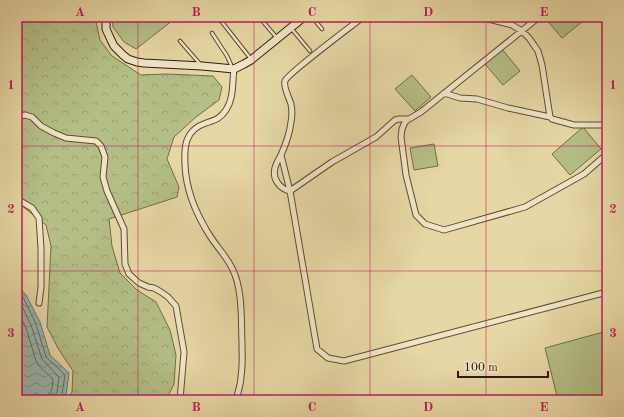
<svg xmlns="http://www.w3.org/2000/svg" width="624" height="417" viewBox="0 0 624 417" font-family="'Old Standard TT',serif">
<style>
.green{fill:#b4be86;stroke:#726c4a}
.forest{fill:url(#forest-crowns);stroke:#726c4a}
.water{fill:url(#water-waves);stroke:#707970}
.lines{fill:none;stroke-linecap:round;stroke-linejoin:round}
.shore{stroke:#666960;stroke-width:1}
.lane-casing{stroke:#5e4a34;stroke-width:4.5}
.street-casing{stroke:#5e4a34;stroke-width:7}
.secondary-casing{stroke:#311b0f;stroke-width:9}
.lane{stroke:#efe5c4;stroke-width:2.5}
.street{stroke:#efe5c4;stroke-width:5}
.secondary{stroke:#efe5c4;stroke-width:7}
.grid{fill:none;stroke:#c2185b;stroke-width:1;stroke-opacity:0.55}
.neatline{fill:none;stroke:#c2185b;stroke-width:1.5}
.grid-label{font-size:13px;text-anchor:middle;font-weight:bold;fill:#c2185b}
</style>
<defs>
<pattern id="forest-crowns" width="20" height="18" patternUnits="userSpaceOnUse"><rect width="20" height="18" fill="#b4be86"/><path d="M2 6a3 3 0 1 1 6 0M12 15a3 3 0 1 1 6 0" fill="none" stroke="#9ba372"/></pattern>
<pattern id="water-waves" width="16" height="10" patternUnits="userSpaceOnUse"><rect width="16" height="10" fill="#9ab7b1"/><path d="M0 5q4-4 8 0t8 0" fill="none" stroke="#7e948e"/></pattern>
</defs>
<rect width="100%" height="100%" fill="#e6d7a4"/>
<filter id="stains"><feTurbulence type="fractalNoise" baseFrequency=".005" numOctaves="4"/><feColorMatrix values="0 0 0 0 .2 0 0 0 0 .09 0 0 0 0 .02 0 0 0 .5 -.17"/></filter>
<radialGradient id="worn" r=".72"><stop offset=".6" stop-color="#630" stop-opacity="0"/><stop offset="1" stop-color="#630" stop-opacity=".3"/></radialGradient>
<!-- green -->
<path class="green" d="M112,17H177L136,49L124,42L113,27Z
M546,17H588L562,38L545,18Z
M502,49L520,71L503,85L485,64Z
M412,75L431,97L415,111L395,89Z
M583,127L601,149L570,175L552,154Z
M434,144L438,166L414,170L410,148Z
M607,331V400H558L545,348Z"/>
<!-- forest -->
<path class="forest" d="M17,17H95L100,40L112,56L141,75L166,74L213,76L222,87L219,100L196,117L174,137L167,159L179,187L177,197L109,219L112,246L120,273L137,290L156,302L170,330L176,355L174,384L167,398V400H67L72,392L73,371L59,350L47,327L51,246L46,225L17,202Z"/>
<!-- water -->
<path class="water" d="M17,285L26,295L40,322L50,355L69,373L66,396L62,400H17Z"/>
<g class="lines">
<!-- shore -->
<path class="shore" d="M17,291L23,297L36,324L46,357L65,375L62,394L60,397L59,400
M17,298L19,300L31,325L42,359L59,377L57,392L55,396L54,400
M17,310L26,328L36,361L39,366L53,379L52,389L49,394L48,400"/>
<defs>
<path id="lane" d="M218,17L251,59
M259,17L277,38
M312,17L322,29
M291,28L310,51
M212,33L227,56L232,67
M180,41L200,64"/>
<path id="street" d="M292,17L296,23
M363,17C353,25 287,74 285,81C283,86 289,98 291,104C292,109 292,117 291,122C290,131 285,146 281,155C279,159 276,163 275,168C272,179 280,189 290,191L317,349L328,358L344,361L607,292
M480,17L512,25L522,31L529,38L538,51L542,65L550,117L552,119L574,125H607
M539,17L421,112L409,119L405,122L402,129L401,137L406,175L416,215L425,224L444,230L525,207L584,174L607,154
M234,69C232,84 234,98 226,110C220,119 215,120 206,123C185,130 184,146 185,165C186,190 196,214 210,236C217,247 226,256 232,268C243,289 241,320 242,343C242,354 243,365 241,376C241,384 238,392 236,400
M444,93L460,98L477,99L508,108L550,117
M17,117L25,115L32,117L41,126L54,133L66,138L96,141L101,146L105,157L103,177L107,191L124,229L125,264L129,274L139,283L148,287L154,288L161,292L168,297L176,306L184,352L180,400
M281,155L290,191L332,162L376,137L395,120L399,119H409
M17,199L32,208L39,218L41,248V287L39,303"/>
<path id="secondary" d="M106,17V29L111,40L114,46L123,55L128,59L137,62L144,63L202,66L234,69L244,64L251,60L304,17"/>
</defs>
<!-- lane casing -->
<use href="#lane" class="lane-casing"/>
<!-- street casing -->
<use href="#street" class="street-casing"/>
<!-- secondary casing -->
<use href="#secondary" class="secondary-casing"/>
<!-- lane -->
<use href="#lane" class="lane"/>
<!-- street -->
<use href="#street" class="street"/>
<!-- secondary -->
<use href="#secondary" class="secondary"/>
</g>
<!-- grid -->
<path class="grid" d="M138,17V400M254,17V400M370,17V400M486,17V400M17,146H607M17,271H607"/>
<!-- margin -->
<rect width="624" height="417" fill="none" stroke="#e6d7a4" stroke-width="44"/>
<!-- scale -->
<path d="M458 371v6h90v-6" fill="none" stroke="#311b0f" stroke-width="2"/>
<text x="464" y="371" font-size="12" fill="#311b0f" stroke="#efe5c4" stroke-width="3" paint-order="stroke">100 m</text>
<rect x="22" y="22" width="580" height="373" class="neatline"/>
<g class="grid-label">
<text x="80" y="16">A</text>
<text x="196" y="16">B</text>
<text x="312" y="16">C</text>
<text x="428" y="16">D</text>
<text x="544" y="16">E</text>
<text x="11" y="89">1</text>
<text x="613" y="89">1</text>
<text x="11" y="213">2</text>
<text x="613" y="213">2</text>
<text x="11" y="337">3</text>
<text x="613" y="337">3</text>
<text x="80" y="411">A</text>
<text x="196" y="411">B</text>
<text x="312" y="411">C</text>
<text x="428" y="411">D</text>
<text x="544" y="411">E</text>
</g>
<rect width="100%" height="100%" filter="url(#stains)"/>
<rect width="100%" height="100%" fill="url(#worn)"/>
</svg>
